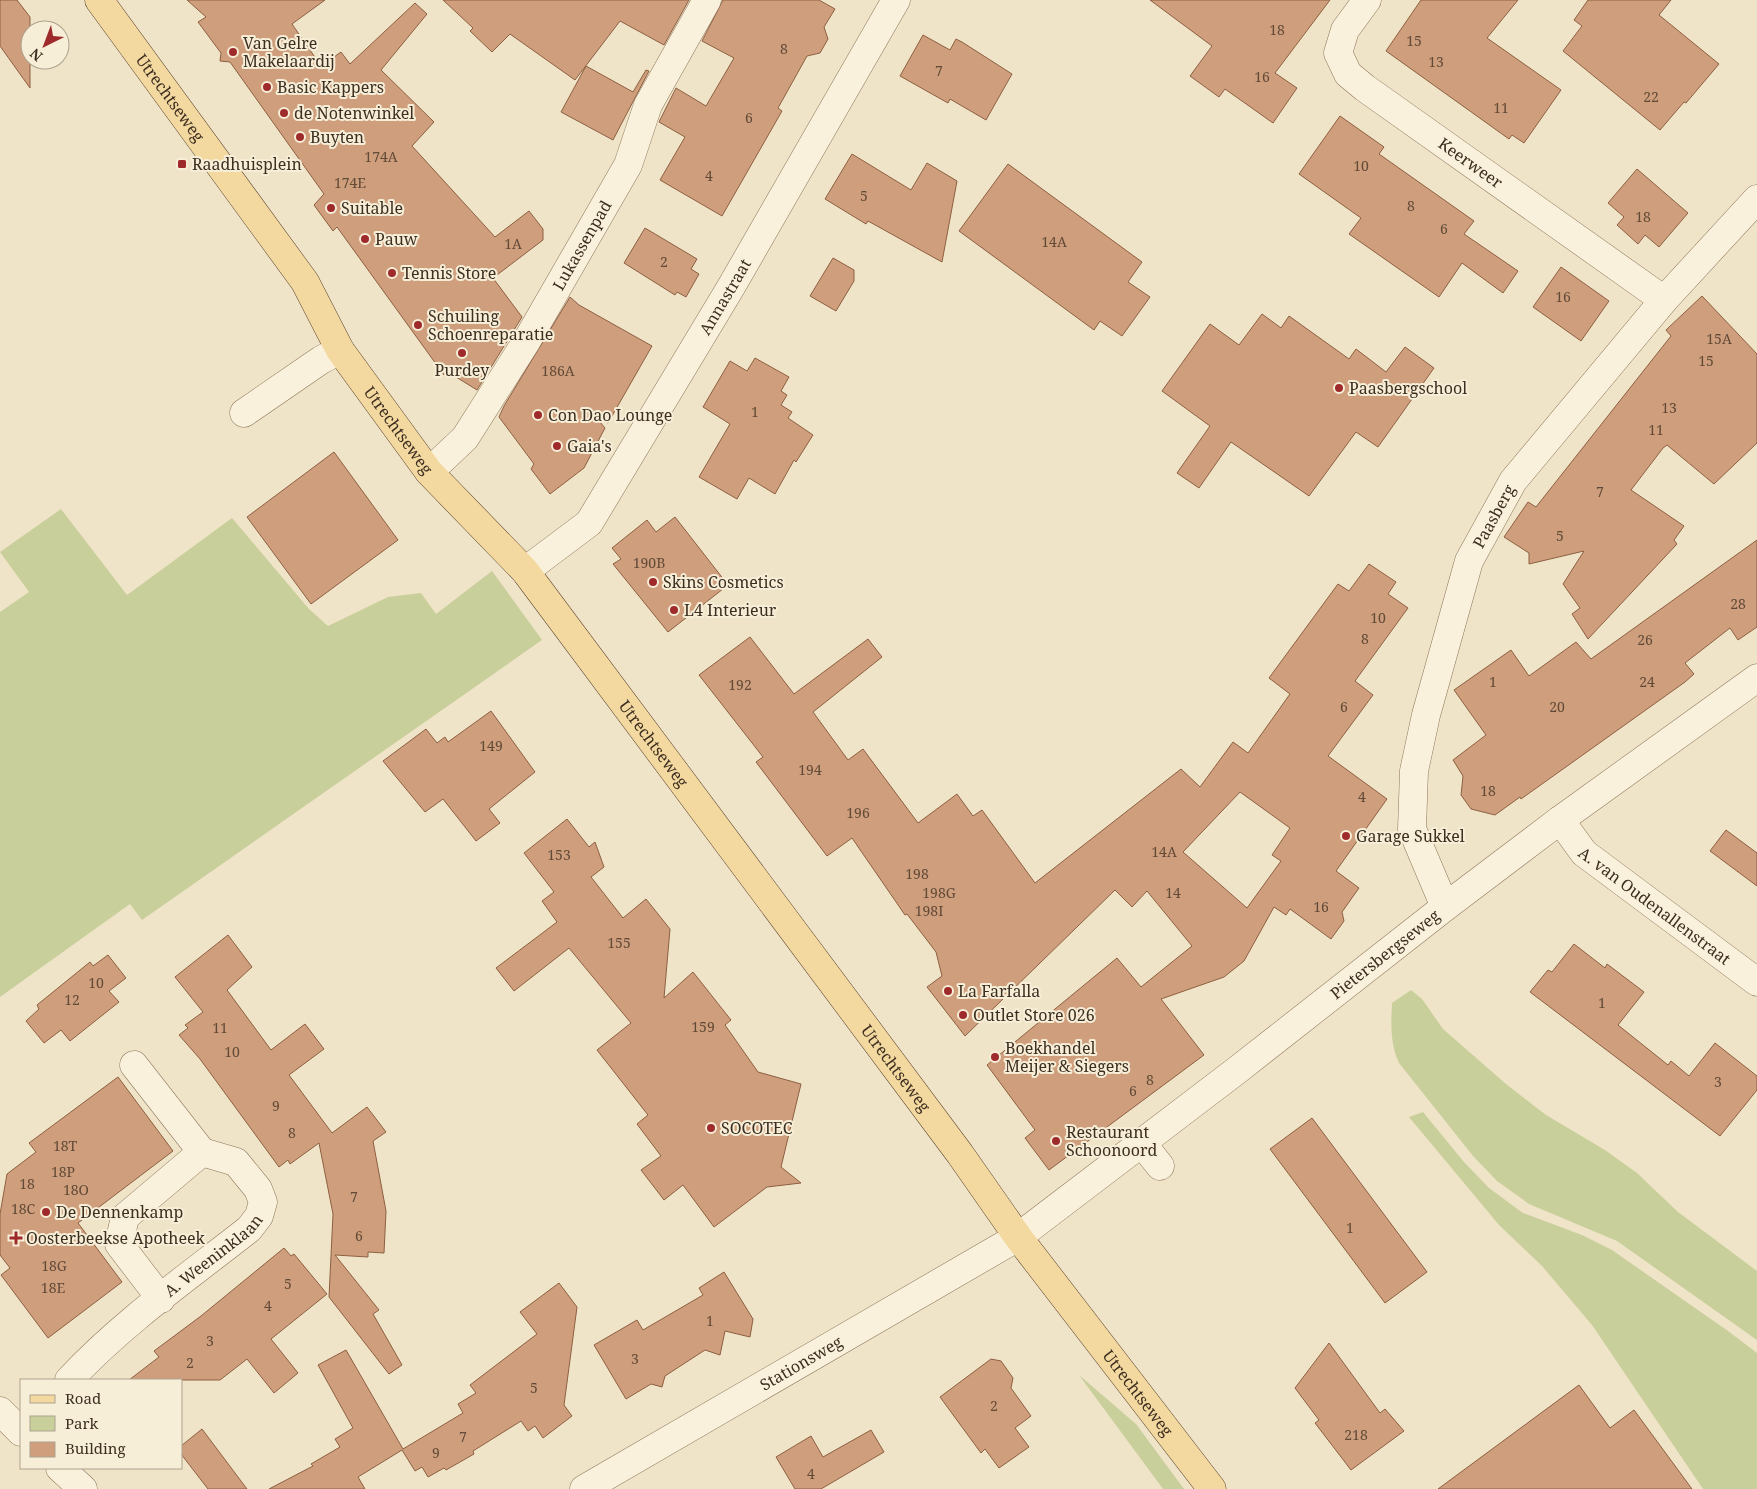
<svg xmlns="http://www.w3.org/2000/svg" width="1757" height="1489" viewBox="0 0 1757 1489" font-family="'Noto Serif',serif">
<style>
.green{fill:#c9cf9b}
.building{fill:#cf9f7d;stroke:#8d5f41;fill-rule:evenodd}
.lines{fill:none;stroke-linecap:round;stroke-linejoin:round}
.minor-casing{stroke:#8d765c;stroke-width:29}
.major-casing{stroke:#5b4430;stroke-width:29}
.minor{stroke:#faf1dc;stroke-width:28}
.major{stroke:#f3d9a0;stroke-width:28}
.poi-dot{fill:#9e2a2b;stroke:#f7eed8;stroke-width:2}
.labels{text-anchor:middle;stroke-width:4;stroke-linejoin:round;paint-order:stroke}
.number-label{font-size:14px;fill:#624a37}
.poi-label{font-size:16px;fill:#3d2e20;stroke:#f7eed8;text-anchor:start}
.street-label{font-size:16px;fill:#3d2e20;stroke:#f7eed8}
</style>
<rect width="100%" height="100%" fill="#f0e4c8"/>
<!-- green -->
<path class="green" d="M61,509L127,595L232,518L309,609L328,626L388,597L421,593L436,614L492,571L542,640L142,920L130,904L0,997V612L29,592L0,552Z
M1411,990L1422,999L1443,1029L1506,1084L1546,1115L1605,1150L1637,1173L1678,1212L1757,1271V1340L1617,1241L1529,1204L1497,1181L1473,1156L1399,1063C1390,1043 1391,1024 1392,1003Z
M1423,1112L1464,1162L1489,1188L1523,1213L1582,1235L1612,1250L1728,1331L1757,1353V1489H1703L1592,1325L1542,1266L1499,1225L1409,1117Z
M1079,1375L1136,1424L1184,1489H1163Z"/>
<!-- building -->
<path class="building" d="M0,0H17L30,17V88L0,46Z
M187,0H325L292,24L321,66L341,52L350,64L415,3L427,14L381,70L434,122L412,146L495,237L529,211L543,229V240L493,278L522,317L477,390L448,372L444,375L337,227L333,231L314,205L324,194L230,62L220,61L221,53L198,22L206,17Z
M443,0H689L664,45L620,21L575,80L510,34L492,52L470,31L473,28Z
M723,0H819L835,9L824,27L828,39L820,53L807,56L778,108L782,111L722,216L660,180L685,137L659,122L676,88L706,106L734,58L702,41Z
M1150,0H1330L1275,73L1297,88L1273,123L1225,89L1219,97L1190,76L1212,46Z
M1421,0H1518L1487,38L1561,90L1524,143L1512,135L1509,139L1386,51Z
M1588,0H1671L1659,15L1719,64L1686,103L1684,102L1660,130L1563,51L1582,26L1574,20Z
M923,35L950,50L956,39L962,42L1012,74L986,120L950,99L948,103L900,76Z
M586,66L633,92L646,70L649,71L613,140L561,112Z
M1340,116L1384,147L1379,154L1474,221L1464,234L1518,271L1503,293L1462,263L1439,297L1349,234L1361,218L1299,174Z
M852,154L911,190L927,163L957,181L942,262L868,221L866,224L825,199Z
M1008,164L1142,262L1128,282L1150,297L1122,336L1100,321L1094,330L959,231Z
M1637,169L1688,213L1659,247L1645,235L1638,244L1617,225L1624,217L1608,203Z
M645,228L697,259L691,269L699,274L686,297L677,292L675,295L624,263Z
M833,258L854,270V281L836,311L810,296Z
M1561,267L1609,301L1581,341L1533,307Z
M1702,296L1757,354V443L1714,484L1667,445L1663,448L1631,490L1684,526L1674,540L1677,544L1588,639L1572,614L1580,608L1563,584L1584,551L1529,564V553L1504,537L1528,502L1536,507L1671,336L1666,330Z
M570,297L579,305L652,346L608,423L594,415L605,428L584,468L550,494L531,469L534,464L499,417L504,406Z
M1262,314L1281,328L1289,316L1349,359L1356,349L1386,372L1405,347L1434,368L1378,447L1356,432L1309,496L1231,442L1199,488L1177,473L1210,426L1162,391L1210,324L1239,345Z
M755,358L789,377L781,391L787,395L781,405L792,412L788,418L813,435L796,462L794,460L775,494L749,478L737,499L699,477L730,424L703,407L730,361L747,371Z
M334,452L398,540L311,604L247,517Z
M675,517L728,585L668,632L613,564L621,559L612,548L647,520L656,532Z
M1757,540V627L1738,640L1730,628L1685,663L1694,674L1685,682L1521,799L1520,797L1495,815L1471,809L1461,795L1463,776L1453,760L1486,735L1454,690L1511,650L1529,676L1576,642L1591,659Z
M1369,564L1396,582L1388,594L1408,608L1355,681L1373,695L1328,756L1387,799L1336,871L1359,888L1342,912L1344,921L1331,939L1290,909L1286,915L1274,907L1244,961L1224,977L1161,999L1204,1055L1049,1170L1025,1138L1035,1130L987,1065L1117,958L1141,987L1192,946L1147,891L1132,907L1115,890L965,1036L927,987L942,976L936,952L907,914L905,915L852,838L827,856L756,762L763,757L699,675L750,637L794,694L868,639L882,657L813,712L848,760L863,749L918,823L957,794L973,816L982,810L1035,883L1181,769L1200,787L1233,742L1248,753L1290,694L1269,678L1338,584L1349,591ZM1240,792L1290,828L1272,855L1281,861L1247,908L1183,852Z
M491,711L535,772L489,809L500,823L476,841L443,799L425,812L383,761L426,729L437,743L445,737L448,742Z
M567,819L589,847L595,842L604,867L591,877L623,918L646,899L670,929L664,998L693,972L731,1020L725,1025L758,1072L801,1084L781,1167L801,1183L767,1187L714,1227L683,1185L664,1200L641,1170L661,1156L637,1124L648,1115L597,1050L631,1023L569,948L514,991L496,968L557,922L542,901L554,892L524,853Z
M1726,830L1757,853V886L1710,851Z
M228,935L252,967L227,990L271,1050L305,1024L324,1049L289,1075L332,1133L367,1107L386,1132L373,1141L386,1211L384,1253L368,1252V1257L335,1255L379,1310L373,1314L402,1365L389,1374L329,1297L333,1214L319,1143L290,1164L288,1160L279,1167L200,1059L179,1035L188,1028L185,1025L203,1012L175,977Z
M1574,944L1605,968L1607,964L1644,992L1618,1025L1668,1065L1671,1061L1689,1076L1715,1043L1757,1076V1090L1720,1136L1530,992L1548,970L1552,972Z
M108,955L126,978L109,991L119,1002L70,1041L61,1030L44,1043L26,1021L39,1009L37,1005L90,962L93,966Z
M118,1077L173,1151L78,1223L122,1282L48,1338L1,1275L10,1268L0,1255V1214L7,1174L36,1152L29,1143Z
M1312,1118L1427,1272L1385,1303L1270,1149Z
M284,1248L291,1256L294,1254L327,1294L271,1339L298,1373L274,1393L247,1359L220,1380H129L159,1357L154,1351L201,1316Z
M724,1272L753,1319L750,1337L725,1331L720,1355L705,1350L665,1376L662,1387L651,1384L626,1399L594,1345L637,1320L643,1330L703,1295L699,1288Z
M559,1283L577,1307L564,1405L572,1416L543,1438L535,1426L528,1431L521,1421L473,1451L474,1454L446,1470L444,1468L428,1477L422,1467L415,1471L402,1450L358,1477L365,1489H269L313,1466L311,1464L340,1447L335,1439L353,1428L318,1365L346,1350L403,1449L463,1413L458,1404L476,1393L470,1385L537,1334L520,1312Z
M1329,1343L1380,1413L1385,1409L1404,1431L1351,1470L1315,1423L1319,1420L1295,1388Z
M991,1359L1001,1361L1013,1378L1011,1388L1031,1416L1015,1428L1029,1447L999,1468L985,1449L981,1453L940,1397Z
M1579,1385L1610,1428L1634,1410L1692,1489H1438Z
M202,1429L247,1489H208L181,1454V1446Z
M871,1430L884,1452L821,1489H795L776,1457L811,1436L823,1457Z"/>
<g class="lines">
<defs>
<g id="minor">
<path id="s1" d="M1367,0L1345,30L1338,53L1348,74L1365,88L1664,300"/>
<path d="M244,413L321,360L340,350"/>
<path id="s2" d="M429,472L465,438L526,342L628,165L648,105L707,0"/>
<path id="s3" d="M525,571L589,523L731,287L896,0"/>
<path id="s4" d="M1560,820L1584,853L1757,982"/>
<path id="s5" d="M1445,907L1412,829L1414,771L1426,715L1469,561L1513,481L1664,300L1757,199"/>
<path d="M134,1065L202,1152"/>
<path d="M1141,1142L1160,1166"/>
<path id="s6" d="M69,1380C122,1323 188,1277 249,1229L259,1216L263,1202L258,1189L236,1162L202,1152L125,1217L119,1244L161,1299"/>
<path d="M0,1411L21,1432"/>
<path d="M60,1468L83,1489"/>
<path id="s7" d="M584,1489L1018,1237L1236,1071L1445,907L1560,820L1757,678"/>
</g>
<g id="major">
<path id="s8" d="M99,0L305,282L340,350L429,472L525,571L960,1154L1018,1237L1212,1489"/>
</g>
</defs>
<!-- minor casing -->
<use href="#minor" class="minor-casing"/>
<!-- major casing -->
<use href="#major" class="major-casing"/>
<!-- minor -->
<use href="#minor" class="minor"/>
<!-- major -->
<use href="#major" class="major"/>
</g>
<!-- markers -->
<g class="poi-dot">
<circle cx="233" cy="52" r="5"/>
<circle cx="267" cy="87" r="5"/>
<circle cx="284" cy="113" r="5"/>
<circle cx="300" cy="137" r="5"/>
<rect x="177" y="159" width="10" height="10" rx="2.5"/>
<circle cx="331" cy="208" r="5"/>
<circle cx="365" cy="239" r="5"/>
<circle cx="392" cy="273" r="5"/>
<circle cx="418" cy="325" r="5"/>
<circle cx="462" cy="353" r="5"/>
<circle cx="1339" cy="388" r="5"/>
<circle cx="538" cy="415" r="5"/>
<circle cx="557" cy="446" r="5"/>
<circle cx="653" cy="582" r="5"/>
<circle cx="674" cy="610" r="5"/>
<circle cx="1346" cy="836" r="5"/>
<circle cx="948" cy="991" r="5"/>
<circle cx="963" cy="1015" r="5"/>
<circle cx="995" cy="1057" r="5"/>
<circle cx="711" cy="1128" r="5"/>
<circle cx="1056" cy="1141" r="5"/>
<circle cx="46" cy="1212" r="5"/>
<path d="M13.5 1230.5h5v5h5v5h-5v5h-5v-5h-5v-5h5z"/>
</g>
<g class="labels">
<!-- number labels -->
<g class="number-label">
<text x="1277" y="35">18</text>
<text x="1414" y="46">15</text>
<text x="784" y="54">8</text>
<text x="1436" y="67">13</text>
<text x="939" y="76">7</text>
<text x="1262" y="82">16</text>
<text x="1651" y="102">22</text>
<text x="1501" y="113">11</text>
<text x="749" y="123">6</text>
<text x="381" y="162">174A</text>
<text x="1361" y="171">10</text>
<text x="709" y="181">4</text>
<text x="350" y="188">174E</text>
<text x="864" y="201">5</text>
<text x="1411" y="211">8</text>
<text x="1643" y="222">18</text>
<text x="1444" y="234">6</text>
<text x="1054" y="247">14A</text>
<text x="513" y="249">1A</text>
<text x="664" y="267">2</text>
<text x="1563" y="302">16</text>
<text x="1719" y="344">15A</text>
<text x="1706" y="366">15</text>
<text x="558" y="376">186A</text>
<text x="1669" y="413">13</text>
<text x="755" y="417">1</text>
<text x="1656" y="435">11</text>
<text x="1600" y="497">7</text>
<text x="1560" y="541">5</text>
<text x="649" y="568">190B</text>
<text x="1738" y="609">28</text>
<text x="1378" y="623">10</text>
<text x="1365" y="644">8</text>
<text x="1645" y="645">26</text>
<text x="1493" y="687">1</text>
<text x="1647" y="687">24</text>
<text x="740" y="690">192</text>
<text x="1344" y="712">6</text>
<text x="1557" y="712">20</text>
<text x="491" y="751">149</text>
<text x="810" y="775">194</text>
<text x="1488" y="796">18</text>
<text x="1362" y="802">4</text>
<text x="858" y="818">196</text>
<text x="1164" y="857">14A</text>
<text x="559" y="860">153</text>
<text x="917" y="879">198</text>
<text x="939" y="898">198G</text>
<text x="1173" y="898">14</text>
<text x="1321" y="912">16</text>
<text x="929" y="916">198I</text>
<text x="619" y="948">155</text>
<text x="96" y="988">10</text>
<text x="72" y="1005">12</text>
<text x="1602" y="1008">1</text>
<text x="703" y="1032">159</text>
<text x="220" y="1033">11</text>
<text x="232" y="1057">10</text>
<text x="1150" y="1085">8</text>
<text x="1718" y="1087">3</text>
<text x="1133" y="1096">6</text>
<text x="276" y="1111">9</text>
<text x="292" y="1138">8</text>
<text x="65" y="1151">18T</text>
<text x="63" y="1177">18P</text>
<text x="27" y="1189">18</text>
<text x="76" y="1195">18O</text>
<text x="354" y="1202">7</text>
<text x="23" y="1214">18C</text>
<text x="1350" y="1233">1</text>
<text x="359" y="1241">6</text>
<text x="54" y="1271">18G</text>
<text x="288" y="1289">5</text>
<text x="53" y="1293">18E</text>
<text x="268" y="1311">4</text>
<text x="710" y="1326">1</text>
<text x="210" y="1346">3</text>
<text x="635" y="1364">3</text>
<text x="190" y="1368">2</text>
<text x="534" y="1393">5</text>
<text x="994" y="1411">2</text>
<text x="1356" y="1440">218</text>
<text x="463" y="1442">7</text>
<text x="436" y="1458">9</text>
<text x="811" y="1479">4</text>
</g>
<!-- poi labels -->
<g class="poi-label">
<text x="243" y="49">Van Gelre<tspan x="243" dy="18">Makelaardij</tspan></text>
<text x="277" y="93">Basic Kappers</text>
<text x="294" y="119">de Notenwinkel</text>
<text x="310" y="143">Buyten</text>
<text x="192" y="170">Raadhuisplein</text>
<text x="341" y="214">Suitable</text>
<text x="375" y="245">Pauw</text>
<text x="402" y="279">Tennis Store</text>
<text x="428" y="322">Schuiling<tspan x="428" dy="18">Schoenreparatie</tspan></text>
<text x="462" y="376" text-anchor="middle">Purdey</text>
<text x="1349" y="394">Paasbergschool</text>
<text x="548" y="421">Con Dao Lounge</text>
<text x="567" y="452">Gaia's</text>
<text x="663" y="588">Skins Cosmetics</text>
<text x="684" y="616">L4 Interieur</text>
<text x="1356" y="842">Garage Sukkel</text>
<text x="958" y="997">La Farfalla</text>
<text x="973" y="1021">Outlet Store 026</text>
<text x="1005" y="1054">Boekhandel<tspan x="1005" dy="18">Meijer &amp; Siegers</tspan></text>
<text x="721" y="1134">SOCOTEC</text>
<text x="1066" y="1138">Restaurant<tspan x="1066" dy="18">Schoonoord</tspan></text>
<text x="56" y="1218">De Dennenkamp</text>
<text x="26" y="1244">Oosterbeekse Apotheek</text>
</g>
<!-- street labels -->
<g class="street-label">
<text dy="6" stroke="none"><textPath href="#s8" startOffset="121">Utrechtseweg</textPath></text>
<text dy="6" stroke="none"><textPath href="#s1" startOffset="236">Keerweer</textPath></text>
<text dy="6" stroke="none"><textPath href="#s2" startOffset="275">Lukassenpad</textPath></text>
<text dy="6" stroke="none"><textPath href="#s3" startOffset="344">Annastraat</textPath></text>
<text dy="6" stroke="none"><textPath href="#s8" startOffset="525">Utrechtseweg</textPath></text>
<text dy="6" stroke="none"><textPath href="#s5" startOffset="411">Paasberg</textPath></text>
<text dy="6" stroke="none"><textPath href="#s8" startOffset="930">Utrechtseweg</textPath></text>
<text dy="6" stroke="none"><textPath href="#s4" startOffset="129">A. van Oudenallenstraat</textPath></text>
<text dy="6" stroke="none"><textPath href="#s7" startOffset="965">Pietersbergseweg</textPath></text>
<text dy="6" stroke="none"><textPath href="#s8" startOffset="1335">Utrechtseweg</textPath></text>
<text dy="6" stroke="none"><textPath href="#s6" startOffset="191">A. Weeninklaan</textPath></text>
<text dy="6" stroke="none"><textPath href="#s7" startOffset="251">Stationsweg</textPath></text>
<text dy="6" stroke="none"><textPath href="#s8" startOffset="1740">Utrechtseweg</textPath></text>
</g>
</g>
<!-- legend -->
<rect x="20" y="1379" width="162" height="90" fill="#f7eed8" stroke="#ada18e"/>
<rect x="30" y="1395" width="25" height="8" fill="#f3d9a0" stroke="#ada18e"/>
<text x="65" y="1404" font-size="15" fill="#3d2e20">Road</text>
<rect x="30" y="1416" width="25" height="15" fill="#c9cf9b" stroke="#ada18e"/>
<text x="65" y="1429" font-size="15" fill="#3d2e20">Park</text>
<rect x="30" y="1442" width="25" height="15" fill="#cf9f7d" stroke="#ada18e"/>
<text x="65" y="1454" font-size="15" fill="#3d2e20">Building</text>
<!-- north arrow -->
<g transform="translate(45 45) rotate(222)"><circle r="24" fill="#f7eed8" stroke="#ada18e"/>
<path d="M0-4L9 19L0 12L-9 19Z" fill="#9e2a2b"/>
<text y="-8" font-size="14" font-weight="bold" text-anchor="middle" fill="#3d2e20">N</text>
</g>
</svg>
